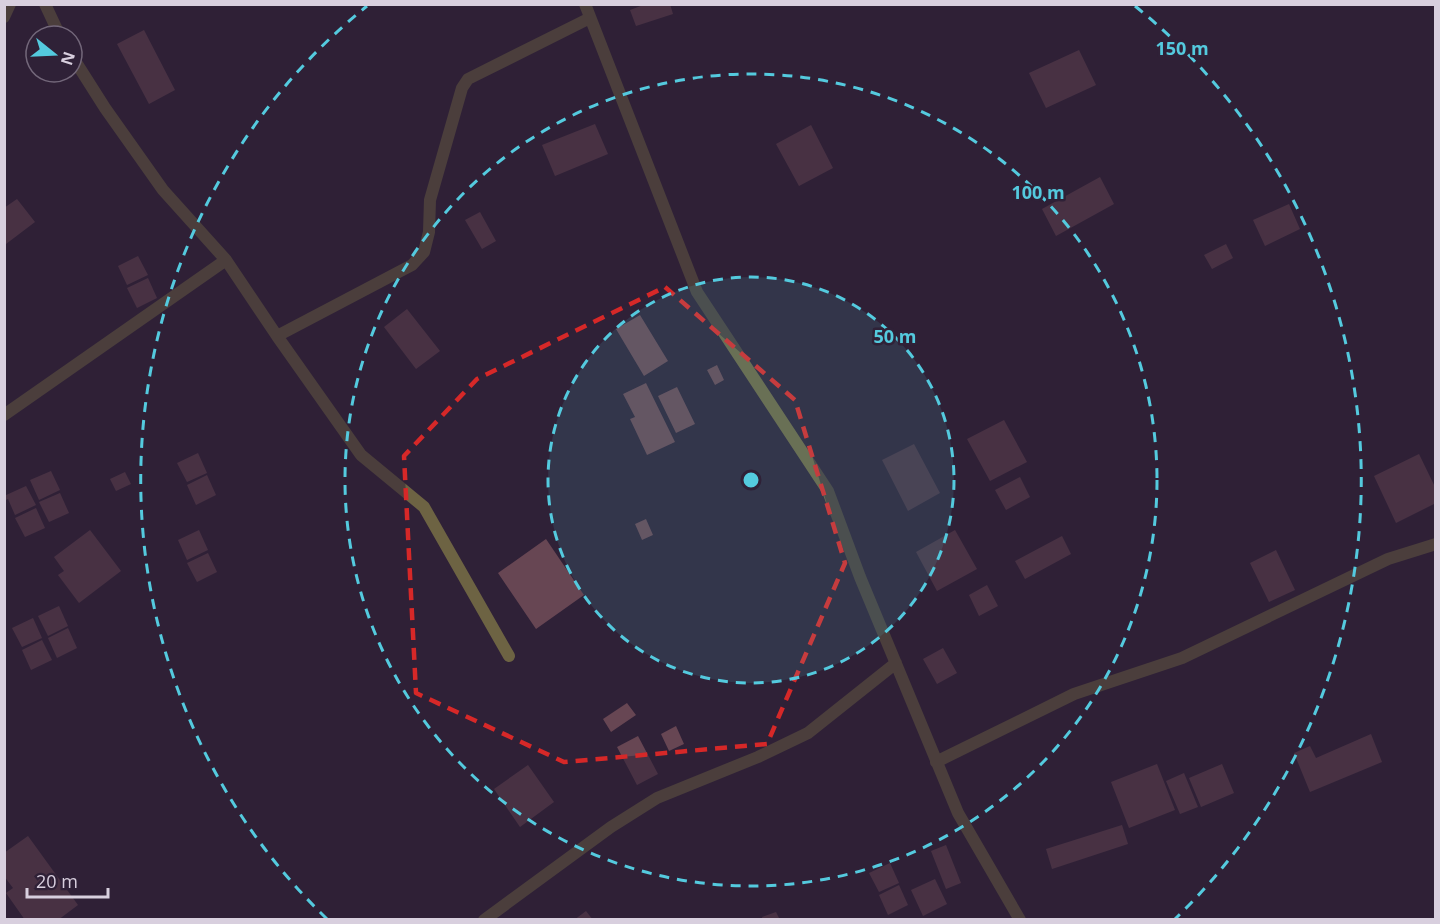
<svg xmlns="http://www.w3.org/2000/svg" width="1440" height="924" viewBox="0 0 1440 924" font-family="'Open Sans',sans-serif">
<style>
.building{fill:#674653}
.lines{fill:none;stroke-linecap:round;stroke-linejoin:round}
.street{stroke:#6d6343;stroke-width:12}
.marked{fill:none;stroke:#d62828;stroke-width:4.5;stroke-dasharray:12 8;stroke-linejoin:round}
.ring{fill:none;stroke:#54cade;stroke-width:3;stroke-dasharray:10 8}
.centre{fill:#54cade;stroke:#2f2137;stroke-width:3}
.ring-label{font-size:18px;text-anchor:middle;font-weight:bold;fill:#54cade;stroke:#2f2137;stroke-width:5;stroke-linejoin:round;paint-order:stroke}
</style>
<rect width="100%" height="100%" fill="#2f2137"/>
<!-- building -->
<path class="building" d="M646,4H670L673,14L636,26L630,10Z
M144,30L175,90L149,104L117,44Z
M1079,50L1096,85L1046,108L1029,73Z
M595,124L608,154L555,176L542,145Z
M811,125L833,168L799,186L776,144Z
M1100,177L1114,204L1056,236L1042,209Z
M17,199L35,222L6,244L4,208Z
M1289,204L1300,229L1265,246L1253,220Z
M480,212L496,241L482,249L465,220Z
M1226,244L1233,258L1212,269L1204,255Z
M138,256L148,275L127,285L118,266Z
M148,278L157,298L137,308L127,288Z
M407,309L440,351L416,369L384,327Z
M640,315L668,361L644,376L616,329Z
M717,365L724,380L715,385L707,370Z
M646,383L675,442L647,455L630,419L635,417L623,394Z
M677,387L695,424L676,433L658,396Z
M1004,420L1027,462L990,481L967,439Z
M914,444L940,493L908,511L882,460Z
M198,453L207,473L187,482L177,463Z
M1419,454L1436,489V503L1396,523L1374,476Z
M51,471L60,490L39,500L30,480Z
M125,472L131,484L116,491L110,479Z
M207,475L216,495L196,505L187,485Z
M1020,477L1030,497L1006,510L995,490Z
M26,486L36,505L15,515L8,499L4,501V496Z
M60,493L69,513L49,522L39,502Z
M36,508L45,528L25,537L15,518Z
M646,519L653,535L642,540L635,524Z
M90,530L121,571L79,603L58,575L64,571L54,557Z
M199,530L208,550L187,560L178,540Z
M955,530L977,569L937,591L916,552Z
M1062,536L1071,554L1025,579L1015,561Z
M546,539L584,595L536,629L498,573Z
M1276,550L1295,590L1269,602L1250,563Z
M208,553L217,572L197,582L187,563Z
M987,585L998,606L979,616L969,595Z
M59,606L68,626L48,636L38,616Z
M33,618L42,638L22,647L12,628Z
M68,628L77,648L57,658L48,638Z
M42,640L52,660L31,670L22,650Z
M943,648L957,673L937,684L923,659Z
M627,703L636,715L611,732L603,719Z
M676,726L684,744L669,751L661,734Z
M1371,734L1382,762L1310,792L1294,753L1310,746L1316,758Z
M638,736L658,774L637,785L617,747Z
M1157,764L1175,810L1129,828L1111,782Z
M1222,764L1234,793L1201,807L1189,778Z
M528,765L554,802L520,827L494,789Z
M1184,773L1198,807L1180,814L1166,781Z
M1122,825L1128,844L1052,869L1046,849Z
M28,836L78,905L58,920H25L6,893L13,888L4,876V853Z
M946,845L961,883L946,889L931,851Z
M890,863L899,883L879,892L869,873Z
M935,879L947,904L923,916L911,890Z
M899,885L908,905L888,915L879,895Z
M586,911L593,920H574Z
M776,912L780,920H763L762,917Z"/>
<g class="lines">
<!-- street -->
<path class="street" d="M45,4L60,36
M585,4L697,292L828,491L860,577L958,813L1020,920
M4,17L10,4
M72,56L105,108L163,190L226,260L277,336L361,455L424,507L509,656
M277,336L412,265L424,252L429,232L430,200L462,88L468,79L590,18
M4,415L226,260
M936,762L1074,694L1182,658L1388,559L1436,544
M484,920L611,827L657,798L758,757L808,733L896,663"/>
</g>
<!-- marked area -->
<path d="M0 0H1440V924H0ZM665,287L795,400L845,563L767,744L564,762L416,693L404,456L477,379Z" fill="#2f2137" fill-opacity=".55" fill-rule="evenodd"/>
<path class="marked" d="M665,287L795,400L845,563L767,744L564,762L416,693L404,456L477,379Z"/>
<!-- distance rings -->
<circle cx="751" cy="480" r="203" fill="#54cade" fill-opacity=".12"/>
<g class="ring">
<circle cx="751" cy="480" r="203"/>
<circle cx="751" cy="480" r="406"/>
<path d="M327 919A610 610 0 0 1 367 6M1135 6A610 610 0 0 1 1175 919"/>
</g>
<circle cx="751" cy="480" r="9" class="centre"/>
<g class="ring-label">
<text x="1182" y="55">150 m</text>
<text x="1038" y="199">100 m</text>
<text x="895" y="343">50 m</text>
</g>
<!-- border -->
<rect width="1440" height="924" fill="none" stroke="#d8cfde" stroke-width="12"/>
<!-- north arrow -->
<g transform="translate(54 54) rotate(108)"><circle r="28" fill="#2f2137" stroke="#73677a" stroke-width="1.5"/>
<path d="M0-4.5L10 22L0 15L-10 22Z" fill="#54cade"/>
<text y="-9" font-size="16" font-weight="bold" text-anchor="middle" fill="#d8cfde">N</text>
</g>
<!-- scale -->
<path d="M27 888v9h81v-9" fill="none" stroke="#d8cfde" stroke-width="3"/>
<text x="36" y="888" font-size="18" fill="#d8cfde" stroke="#2f2137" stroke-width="4.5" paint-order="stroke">20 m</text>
</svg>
